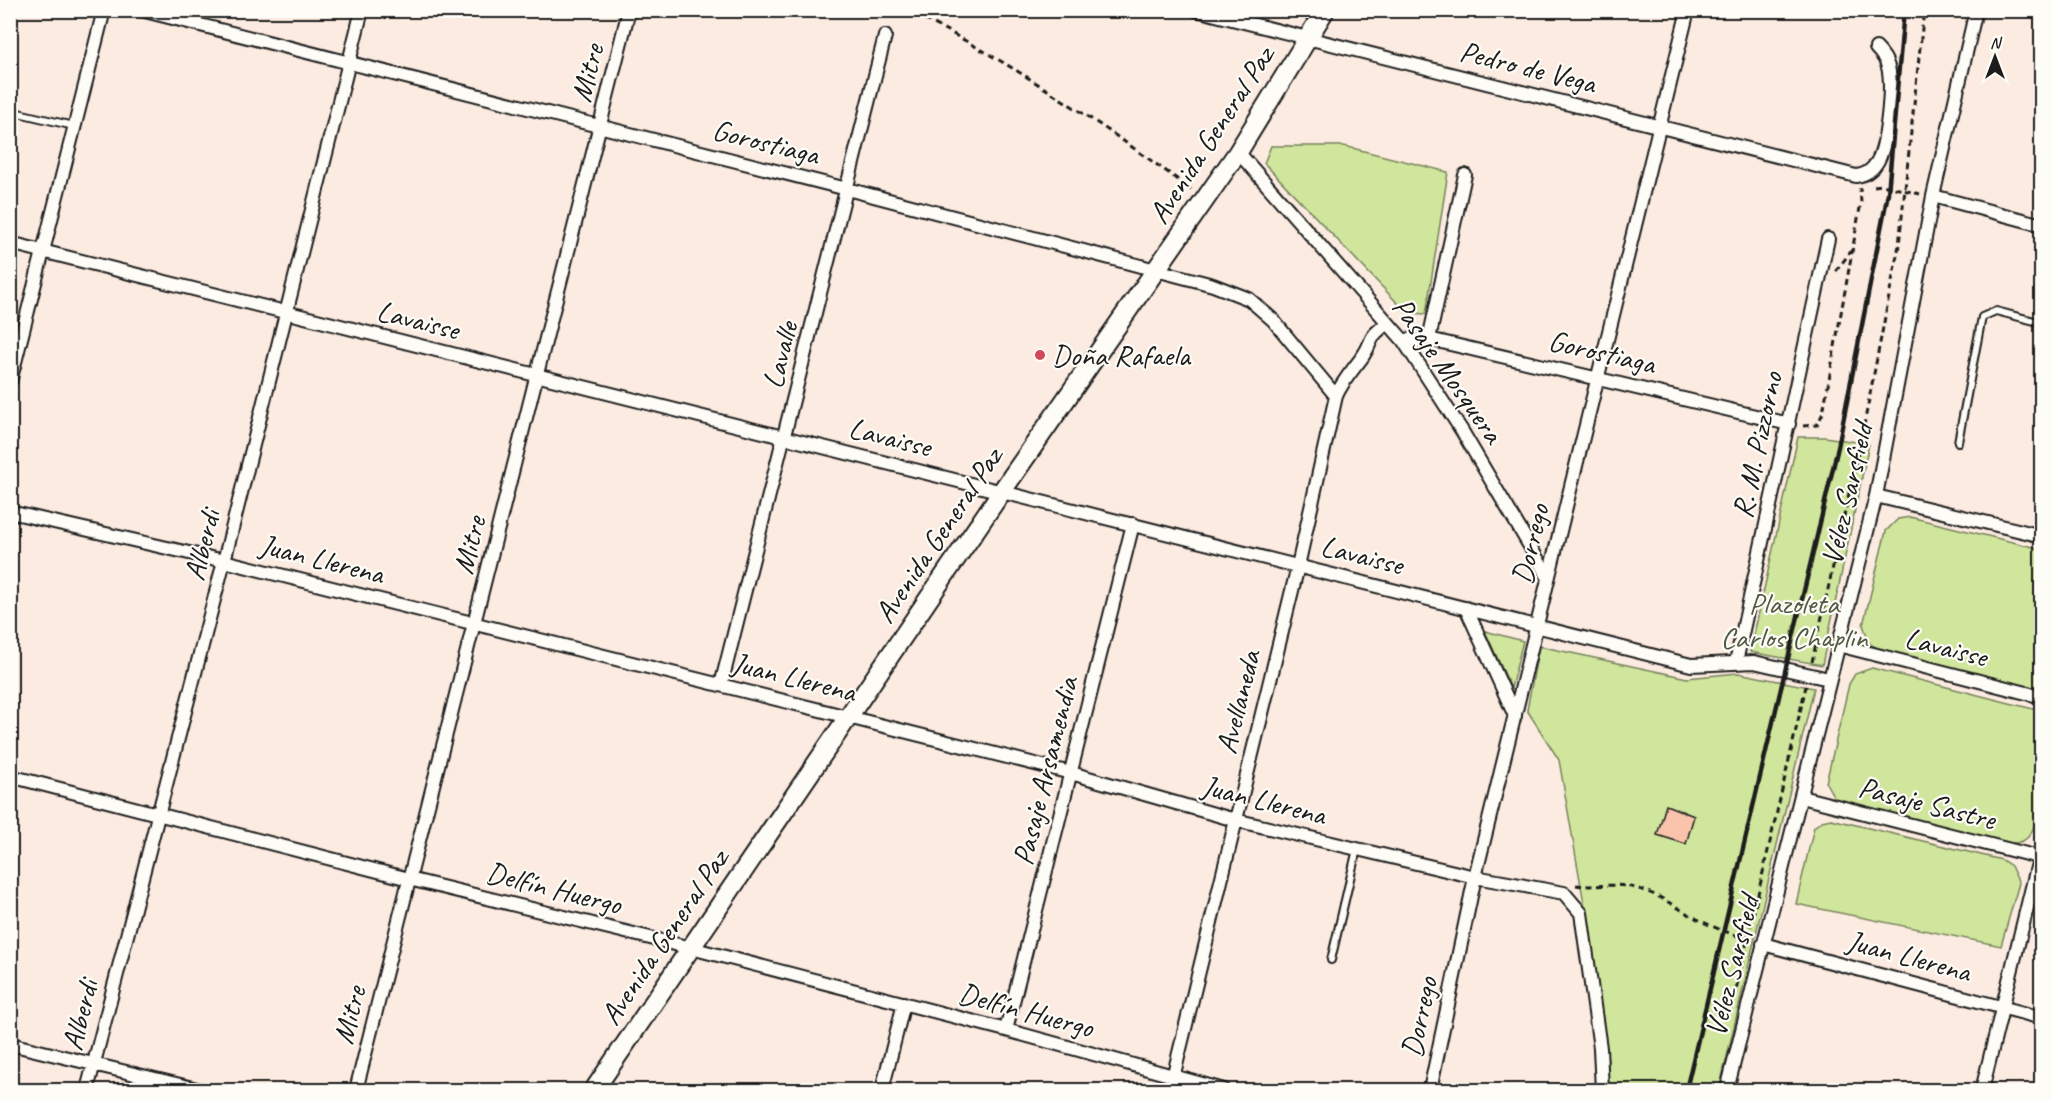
<svg xmlns="http://www.w3.org/2000/svg" width="2052" height="1101" viewBox="0 0 2052 1101" font-family="Caveat,sans-serif">
<style>
.green{fill:#cfe69c;stroke:#76815c;stroke-width:1.5}
.building{fill:#fac4ac;stroke:#1c1c1c;stroke-width:1.5}
.lines{fill:none;stroke-linecap:round;stroke-linejoin:round}
.service-casing{stroke:#1c1c1c;stroke-width:10}
.minor-casing{stroke:#1c1c1c;stroke-width:16}
.secondary-casing{stroke:#1c1c1c;stroke-width:22}
.path{stroke:#1c1c1c;stroke-width:3;stroke-dasharray:6 4.5;stroke-linecap:butt}
.service{stroke:#fdfcf7;stroke-width:6}
.minor{stroke:#fdfcf7;stroke-width:12}
.secondary{stroke:#fdfcf7;stroke-width:18}
.rail{stroke:#1c1c1c;stroke-width:4.5}
.poi-dot{fill:#d1495b;stroke:#fdfcf7;stroke-width:2}
.labels{text-anchor:middle;stroke-width:4.5;stroke-linejoin:round;paint-order:stroke}
.street-label{font-size:30px;fill:#1c1c1c;stroke:#fdfcf7}
.poi-label{font-size:30px;fill:#1c1c1c;stroke:#fdfcf7;text-anchor:start}
.park-label{font-size:30px;fill:#525942;stroke:#fdfcf7}
</style>
<rect width="100%" height="100%" fill="#fcebe0"/>
<filter id="ink" filterUnits="userSpaceOnUse"><feTurbulence type="fractalNoise" baseFrequency=".0167" numOctaves="2"/><feDisplacementMap in="SourceGraphic" scale="12" xChannelSelector="R" yChannelSelector="G"/><feConvolveMatrix kernelMatrix="1 2 1 2 8 2 1 2 1" color-interpolation-filters="sRGB"/></filter>
<g filter="url(#ink)">
<!-- green -->
<path class="green" d="M1271,146H1344L1448,172L1426,314L1407,313L1264,163Z
M1798,437H1825L1869,444L1822,665L1750,652Z
M1910,517L2041,549V689L1881,650L1870,644L1863,625L1886,531L1898,519Z
M1485,631L1523,641L1511,688Z
M1539,646L1687,678L1738,673L1814,688L1719,1090H1607L1608,1060L1584,903L1559,760L1527,710Z
M1872,668L2041,711C2041,739 2047,818 2027,838C2021,844 2013,843 2005,843L1835,799L1826,783L1849,684L1855,674Z
M1831,819L2002,860L2011,866L2019,883L2001,946L1796,904L1814,827L1822,821Z"/>
<!-- building -->
<path class="building" d="M1666,805L1694,816L1686,844L1657,835Z"/>
<g class="lines">
<defs>
<path id="service" d="M10,111L74,126
M1958,442L1982,317L1996,311L2042,323
M1331,960L1357,849"/>
<path id="minor" d="M141,10L847,189L1213,285L1249,299L1273,320L1336,396
M1196,10L1856,176C1868,175 1876,166 1880,156C1887,138 1893,85 1888,67C1886,59 1882,54 1876,48
M1238,152L1403,340L1462,431L1548,577
M1933,196L2042,225
M10,243L1691,665L1754,662L1829,679
M1429,339L1465,175
M1403,340L1429,339L1789,424
M10,382L104,10
M1876,496L2042,536
M10,512L224,561L848,717L1071,773L1235,820L1475,877L1564,893L1581,913L1600,1048L1602,1090
M1466,608L1515,716
M1838,645L2042,697
M1736,662L1828,239
M721,685L885,36
M10,776L409,879L691,948L1006,1030L1224,1090
M1801,797L2042,858
M1763,944L2042,1018
M1006,1030L1133,524
M10,1044L201,1090
M87,1090L224,561L362,10
M356,1090L629,10
M882,1090L904,1003
M1170,1090L1298,566L1336,396C1343,380 1353,370 1363,356C1375,338 1366,339 1388,323
M1430,1090L1475,877L1688,10
M1727,1090L1876,496L1933,196L1976,10
M1982,1090L2042,847"/>
<path id="secondary" d="M594,1090L1002,491L1238,152L1325,10"/>
</defs>
<!-- service casing -->
<use href="#service" class="service-casing"/>
<!-- minor casing -->
<use href="#minor" class="minor-casing"/>
<!-- secondary casing -->
<use href="#secondary" class="secondary-casing"/>
<!-- path -->
<path class="path" d="M906,10C1008,59 1099,123 1191,189
M1874,186L1882,185L1920,194
M1836,271L1852,250
M1803,426L1817,425L1823,413L1861,202L1860,188
M1812,662L1864,425L1899,245L1924,10
M1576,885C1596,888 1615,882 1635,888C1655,893 1668,902 1685,912C1705,924 1726,933 1749,939
M1734,998L1806,686"/>
<!-- service -->
<use href="#service" class="service"/>
<!-- minor -->
<use href="#minor" class="minor"/>
<!-- secondary -->
<use href="#secondary" class="secondary"/>
<!-- rail -->
<path class="rail" d="M1686,1090L1838,447L1888,193L1904,10"/>
</g>
</g>
<!-- markers -->
<circle class="poi-dot" cx="1040" cy="355" r="6"/>
<g class="labels">
<!-- street labels -->
<g class="street-label">
<text transform="translate(1528 67) rotate(14)" y="10">Pedro de Vega</text>
<text transform="translate(587 73) rotate(-76)" y="10">Mitre</text>
<text transform="translate(1211 135) rotate(-57)" y="10">Avenida General Paz</text>
<text transform="translate(766 142) rotate(14)" y="10">Gorostiaga</text>
<text transform="translate(418 320) rotate(14)" y="10">Lavaisse</text>
<text transform="translate(1602 352) rotate(13)" y="10">Gorostiaga</text>
<text transform="translate(780 355) rotate(-76)" y="10">Lavalle</text>
<text transform="translate(1448 370) rotate(55)" y="10">Pasaje Mosquera</text>
<text transform="translate(890 437) rotate(14)" y="10">Lavaisse</text>
<text transform="translate(1757 445) rotate(-78)" y="10">R. M. Pizzorno</text>
<text transform="translate(1847 494) rotate(-77)" y="10">Vélez Sarsfield</text>
<text transform="translate(938 535) rotate(-56)" y="10">Avenida General Paz</text>
<text transform="translate(1530 544) rotate(-77)" y="10">Dorrego</text>
<text transform="translate(202 545) rotate(-76)" y="10">Alberdi</text>
<text transform="translate(469 545) rotate(-76)" y="10">Mitre</text>
<text transform="translate(1362 555) rotate(14)" y="10">Lavaisse</text>
<text transform="translate(322 559) rotate(14)" y="10">Juan Llerena</text>
<text transform="translate(1946 647) rotate(14)" y="10">Lavaisse</text>
<text transform="translate(794 677) rotate(14)" y="10">Juan Llerena</text>
<text transform="translate(1238 702) rotate(-76)" y="10">Avellaneda</text>
<text transform="translate(1045 771) rotate(-76)" y="10">Pasaje Arsamendia</text>
<text transform="translate(1264 800) rotate(14)" y="10">Juan Llerena</text>
<text transform="translate(1927 803) rotate(14)" y="10">Pasaje Sastre</text>
<text transform="translate(554 888) rotate(14)" y="10">Delfín Huergo</text>
<text transform="translate(664 937) rotate(-56)" y="10">Avenida General Paz</text>
<text transform="translate(1909 956) rotate(15)" y="10">Juan Llerena</text>
<text transform="translate(1732 966) rotate(-76)" y="10">Vélez Sarsfield</text>
<text transform="translate(1026 1010) rotate(15)" y="10">Delfín Huergo</text>
<text transform="translate(80 1015) rotate(-76)" y="10">Alberdi</text>
<text transform="translate(349 1015) rotate(-76)" y="10">Mitre</text>
<text transform="translate(1419 1017) rotate(-78)" y="10">Dorrego</text>
</g>
<!-- poi labels -->
<g class="poi-label">
<text x="1052" y="365">Doña Rafaela</text>
</g>
<!-- park labels -->
<g class="park-label">
<text x="1794" y="613">Plazoleta<tspan x="1794" dy="34">Carlos Chaplin</tspan></text>
</g>
</g>
<!-- margin -->
<rect width="2052" height="1101" fill="none" stroke="#fdfcf7" stroke-width="36"/>
<rect x="18" y="18" width="2016" height="1065" fill="none" stroke="#1c1c1c" stroke-width="2" filter="url(#ink)"/>
<!-- north arrow -->
<g transform="translate(1995 57)" stroke="#fdfcf7" stroke-width="4.5" paint-order="stroke">
<path d="M0-4.5L10 22L0 15L-10 22Z" fill="#1c1c1c"/>
<text y="-9" font-size="16" font-weight="bold" text-anchor="middle" fill="#1c1c1c">N</text>
</g>
</svg>
